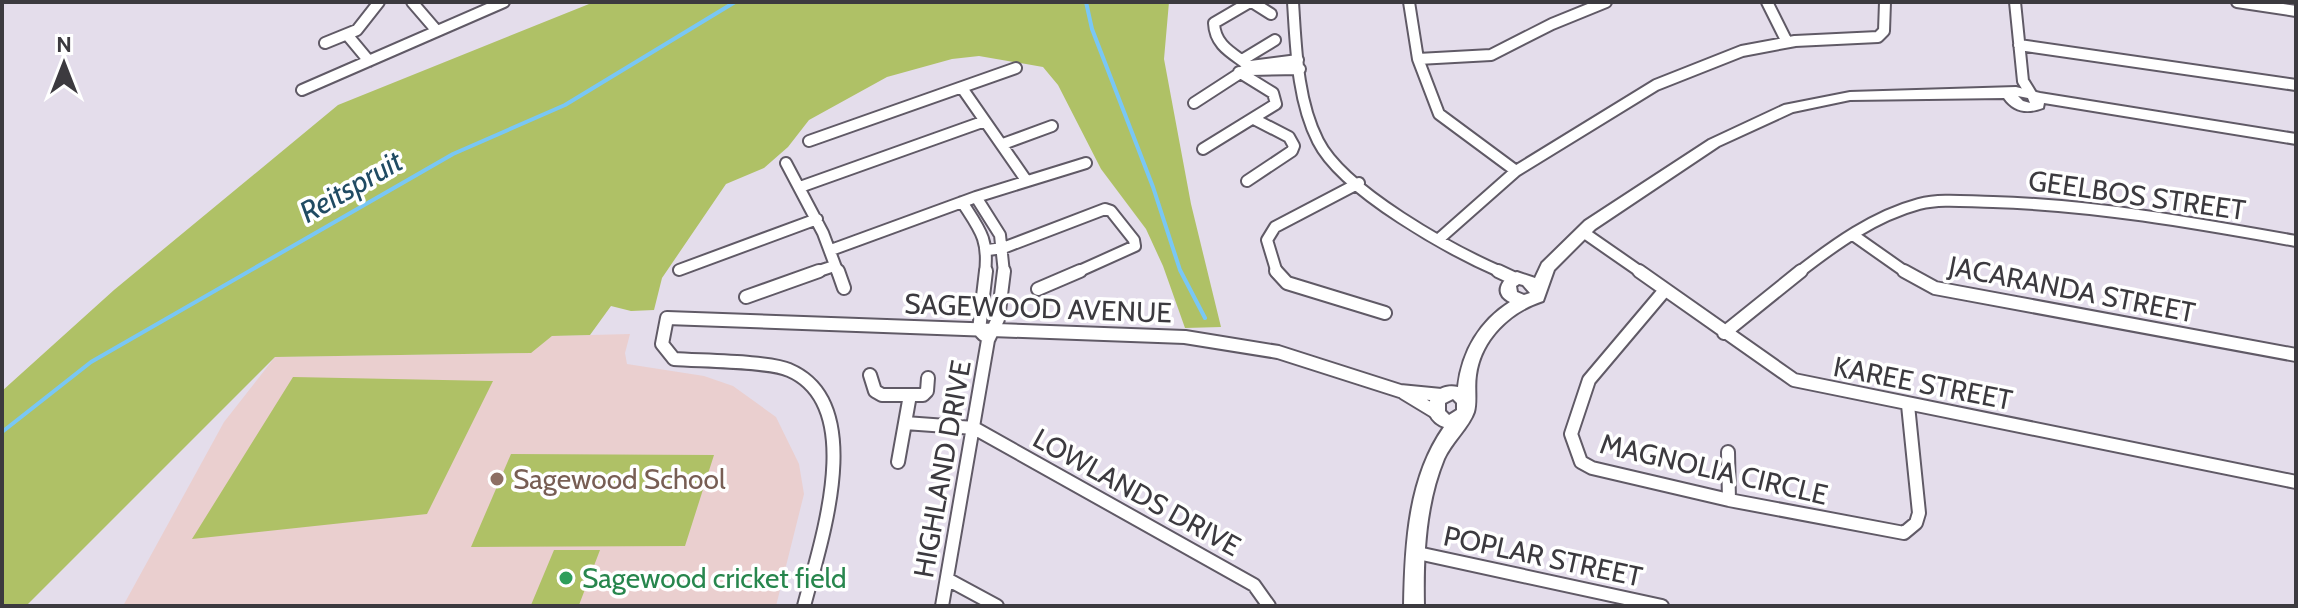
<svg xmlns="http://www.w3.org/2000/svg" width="2298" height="608" viewBox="0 0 2298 608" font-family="Cabin,sans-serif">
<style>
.education{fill:#eacfcf}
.green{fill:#afc166}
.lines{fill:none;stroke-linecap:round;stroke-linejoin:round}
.stream{stroke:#79c7f5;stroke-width:4}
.street-far1-casing{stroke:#605a66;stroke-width:14}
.street-casing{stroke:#605a66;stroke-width:16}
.secondary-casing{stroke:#605a66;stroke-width:4}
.street-far1{stroke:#fff;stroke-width:10}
.street{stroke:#fff;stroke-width:12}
.secondary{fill:#fff;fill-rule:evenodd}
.education-dot{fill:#8d6e63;stroke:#fff;stroke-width:3}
.leisure-dot{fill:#2e9e5b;stroke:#fff;stroke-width:3}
.labels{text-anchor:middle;stroke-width:7;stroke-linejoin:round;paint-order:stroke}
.street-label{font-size:28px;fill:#3c3a3f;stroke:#fff}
.education-label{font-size:28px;fill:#785e54;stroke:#fff;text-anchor:start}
.leisure-label{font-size:28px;fill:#27864d;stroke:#fff;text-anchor:start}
.water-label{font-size:30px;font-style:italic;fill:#204b63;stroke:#fff}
</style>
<rect width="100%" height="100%" fill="#e4ddeb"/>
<!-- education -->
<path class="education" d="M630,334L625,353L627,364L704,376L733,386L776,417L799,464L804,494L776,606H123L224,422L275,357L530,353L552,336Z"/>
<!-- green -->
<path class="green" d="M594,2H1169L1164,59L1191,204L1221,327L1185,328L1163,266L1146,229L1101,169L1058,85L1043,67L979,56L952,59L887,77L809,120L788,147L764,168L726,184L662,278L654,310L631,311L611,306L590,335L552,336L531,353L275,357L26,606H2V391L114,290L338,105Z
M293,377L493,381L427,514L192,539Z
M511,454L714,455L685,546L471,547Z
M554,550H600L579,605H531Z"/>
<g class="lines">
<!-- stream -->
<path class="stream" d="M1086,2L1092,29L1153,187L1180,270L1205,318
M2,432L91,362L453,154L565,105L735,2"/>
<defs>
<path id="street-far1" d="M412,2L437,31
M1250,2L1214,23C1215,49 1238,55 1254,70
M1252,2L1271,14
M1293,2C1296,47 1297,100 1318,141C1343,191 1452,251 1503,273
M1409,2L1418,59L1439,114L1516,171
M1767,2L1787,42
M2015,2L2023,81L2031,94
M2237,2L2296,11
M349,37L369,61
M325,43L357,30L379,2
M2019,45L2296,85
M1418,59L1491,55L1552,24L1606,2
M1242,60L1275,40
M1250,70L1300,69
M962,88L1026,180
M302,90L504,2
M1194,103L1251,66L1298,60
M809,141L1016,68
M1003,144L1052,126
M1203,149L1276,104L1273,93L1239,72
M786,163L823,233L838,273
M1247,181L1292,151L1294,146L1289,137L1254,119
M800,187L985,121
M976,197L1000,235L1004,273
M962,202C980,230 989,239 985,273
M1583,232L1642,273
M1853,235L1907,273
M1439,239L1516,171L1656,85L1742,51L1795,41L1878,37L1884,31L1885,2
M831,250L976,197L1086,163
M988,250L1003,248L1105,209L1111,211L1134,240L1135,246L1075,273
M679,270L817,219
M813,273L834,266
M1277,273L1267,240L1275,227L1359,183
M1798,273C1834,245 1874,216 1919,204C1943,198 1969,202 1993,202C2095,205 2195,223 2296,241"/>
<path id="street" d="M838,271L844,288
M1276,271L1287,283L1385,313
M1498,271L1515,279
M1639,271L1794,380L2296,482
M1904,271L1935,288L2296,355
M1038,289L1080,271
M1665,290L1589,380L1571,434L1581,462L1592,468L1729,500L1904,533L1916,523L1919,513L1908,405
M746,297L819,271
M1724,333L1801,271
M984,335L979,330L986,271
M870,375L875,391L882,395H923L927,391L928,378
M1404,393L1437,413
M905,423L974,428L1254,585L1269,606
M1728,452L1729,500
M898,462L910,395
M1413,552L1662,606
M947,579L997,606
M804,606C820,544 869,404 789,370C770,361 699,361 674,359L662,344L667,318L1185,337L1278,352L1400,391L1441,395
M942,606L988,340L998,319L1004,271"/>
<path id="secondary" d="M2016,87L2040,93L2296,134V144L2044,103L2043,108C2027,114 2014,112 2004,98L1850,100L1793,112L1719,146L1595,229L1554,270L1543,301C1509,312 1481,340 1476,375C1474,388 1477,401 1474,412C1469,427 1451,443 1444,459C1425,505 1423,557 1424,606H1404C1405,546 1408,478 1444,427C1416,417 1430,381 1458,387C1462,351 1480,321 1510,302C1492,293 1503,277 1517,272L1535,278L1542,263L1585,221L1709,140L1784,105L1850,92ZM2018,96L2028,98L2030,103L2023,101ZM1519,284L1523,285L1530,293L1524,295L1517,292L1516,286ZM1453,399L1457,403V410L1449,415L1445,411V403Z"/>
</defs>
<!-- street-far1 casing -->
<use href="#street-far1" class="street-far1-casing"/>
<!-- street casing -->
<use href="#street" class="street-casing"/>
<!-- secondary casing -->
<use href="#secondary" class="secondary-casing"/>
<!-- street-far1 -->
<use href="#street-far1" class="street-far1"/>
<!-- street -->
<use href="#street" class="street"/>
<!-- secondary -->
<use href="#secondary" class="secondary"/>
</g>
<!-- markers -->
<circle class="education-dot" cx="497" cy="479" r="8"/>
<circle class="leisure-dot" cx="566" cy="578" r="8"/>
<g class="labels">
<!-- street labels -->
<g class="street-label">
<text transform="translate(2137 195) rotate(8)" y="10">GEELBOS STREET</text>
<text transform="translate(2072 289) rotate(11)" y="10">JACARANDA STREET</text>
<text transform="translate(1038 308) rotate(2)" y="10">SAGEWOOD AVENUE</text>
<text transform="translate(1923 383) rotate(11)" y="10">KAREE STREET</text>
<text transform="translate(942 469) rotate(-80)" y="10">HIGHLAND DRIVE</text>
<text transform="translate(1714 469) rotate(13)" y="10">MAGNOLIA CIRCLE</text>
<text transform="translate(1137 492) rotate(29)" y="10">LOWLANDS DRIVE</text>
<text transform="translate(1543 556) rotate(12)" y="10">POPLAR STREET</text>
</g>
<!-- education labels -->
<g class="education-label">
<text x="513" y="489">Sagewood School</text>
</g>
<!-- leisure labels -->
<g class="leisure-label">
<text x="582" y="588">Sagewood cricket field</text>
</g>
<!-- water labels -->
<g class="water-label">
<text transform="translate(351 187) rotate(-30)" y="10">Reitspruit</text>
</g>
</g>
<!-- border -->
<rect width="2298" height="608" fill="none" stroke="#3c3a3f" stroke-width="8"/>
<!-- north arrow -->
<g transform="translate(64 64)" stroke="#ffffff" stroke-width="6" paint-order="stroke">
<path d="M0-6L14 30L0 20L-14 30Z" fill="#3c3a3f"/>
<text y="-12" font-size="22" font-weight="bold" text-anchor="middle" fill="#3c3a3f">N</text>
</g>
</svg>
